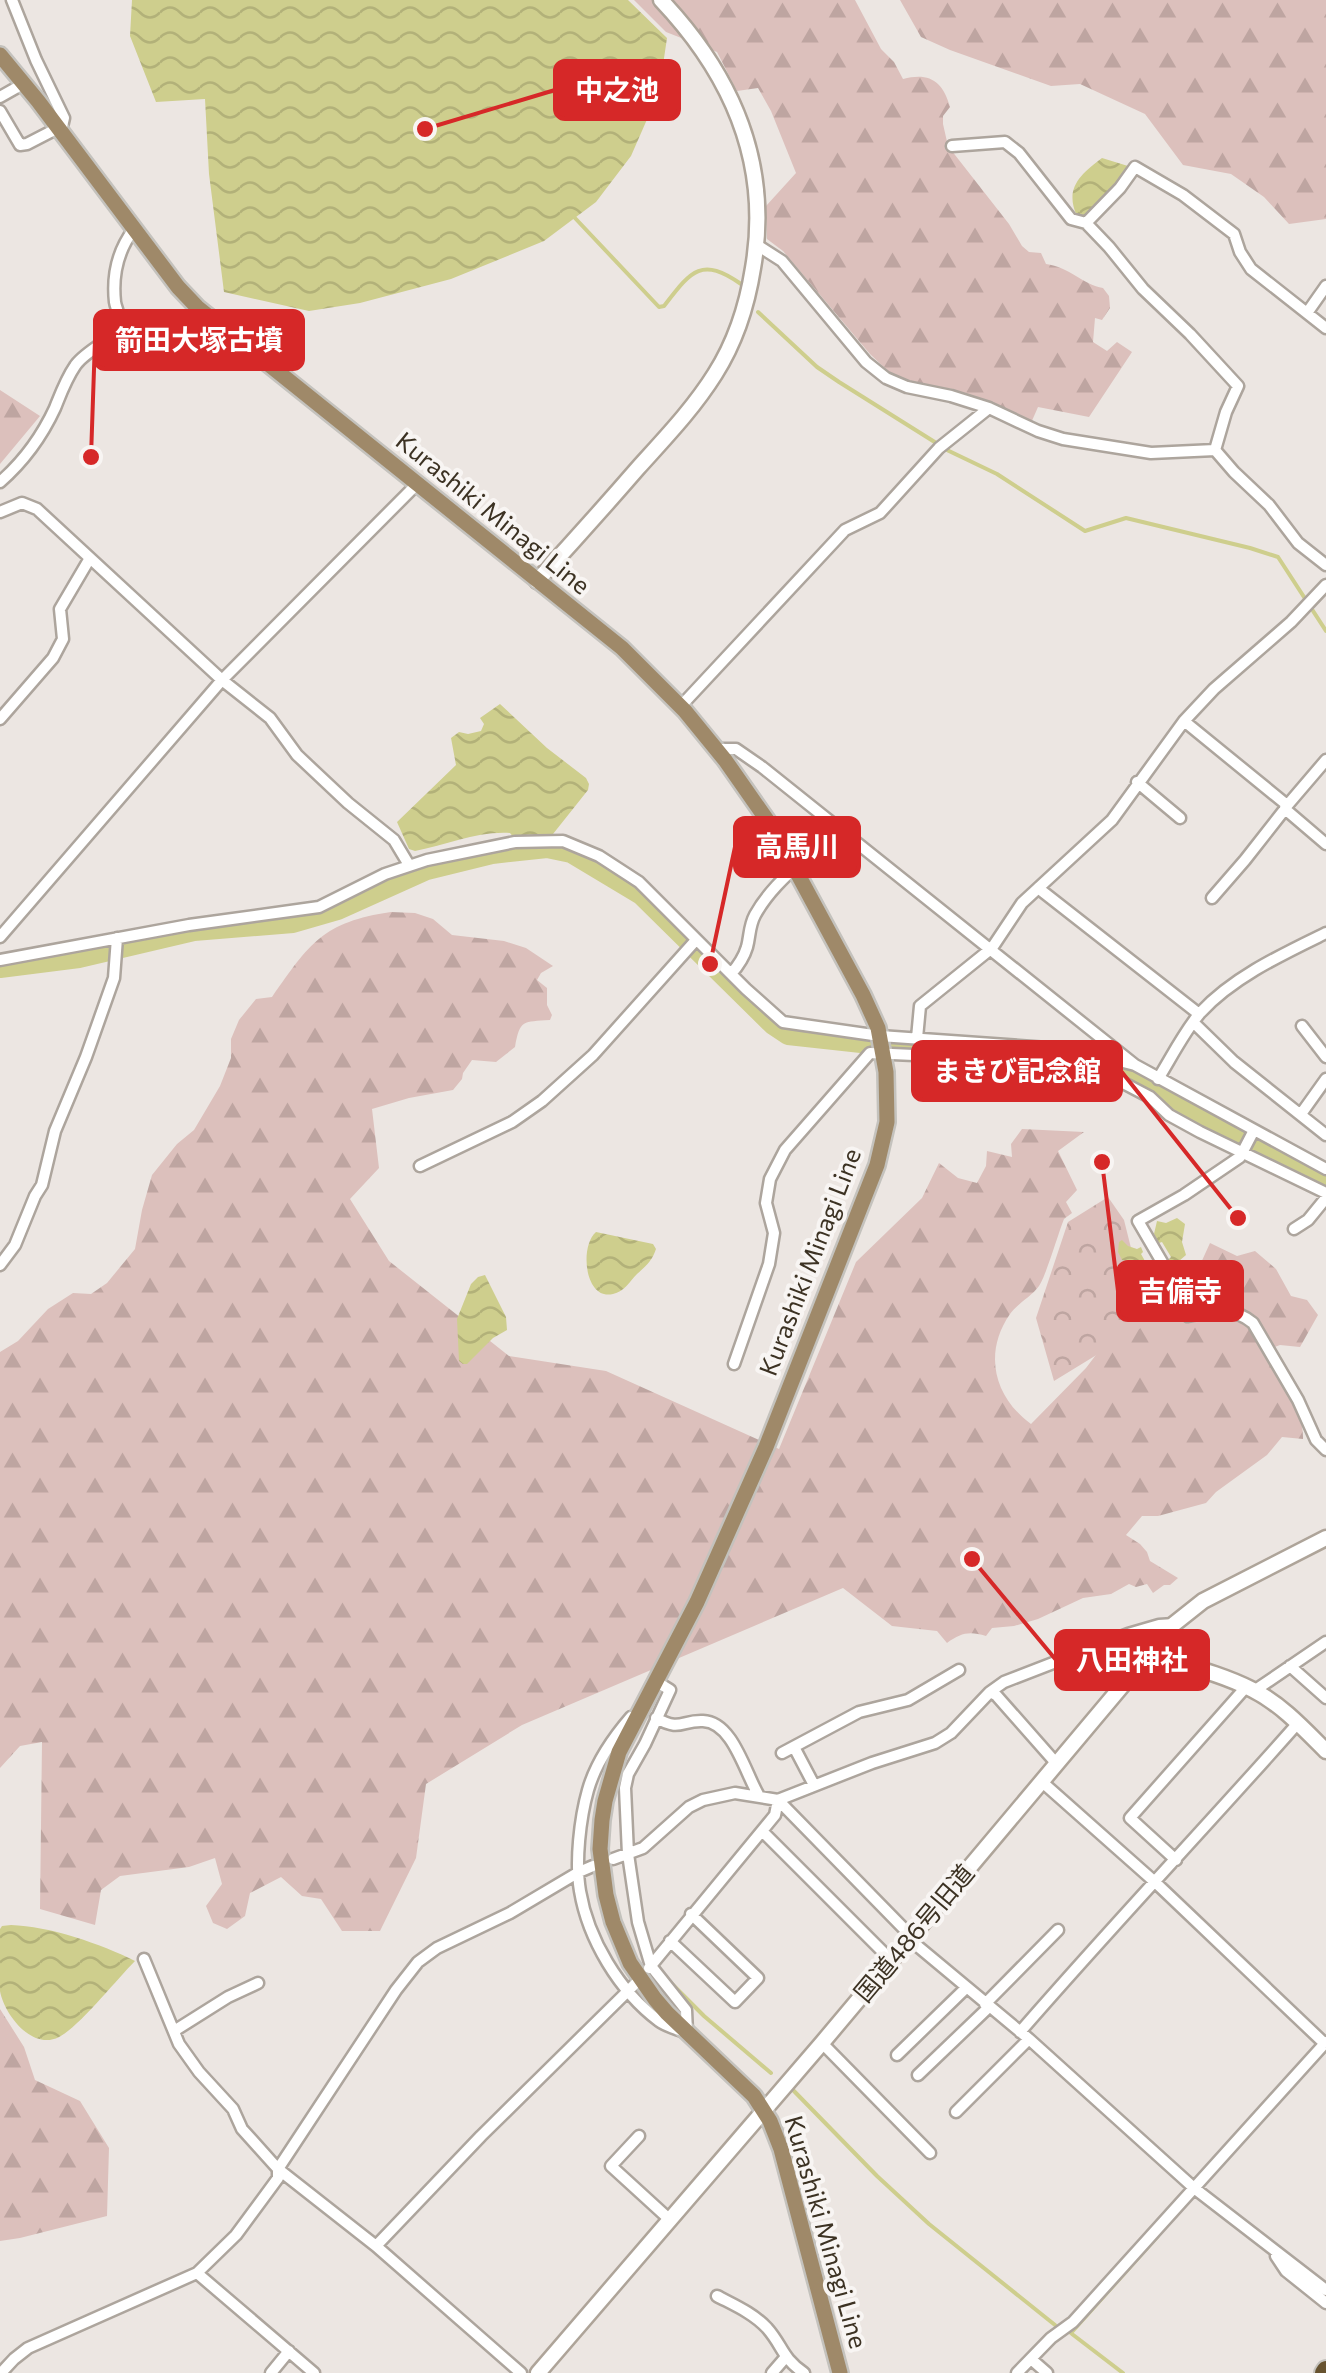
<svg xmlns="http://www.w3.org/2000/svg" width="1326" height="2373" viewBox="0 0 1326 2373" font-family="Commissioner,'Noto Sans JP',sans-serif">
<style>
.forest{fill:url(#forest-firs)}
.park{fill:url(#park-crowns)}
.water{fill:url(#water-waves)}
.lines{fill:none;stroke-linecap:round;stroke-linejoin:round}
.stream{stroke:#cece8d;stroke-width:4}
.river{stroke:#cece8d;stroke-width:20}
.street-casing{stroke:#ada59d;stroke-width:15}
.secondary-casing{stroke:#aea499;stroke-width:19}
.primary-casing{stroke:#c4c2bd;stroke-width:20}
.highway-casing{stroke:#c4c2bd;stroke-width:22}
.street{stroke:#fff;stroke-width:10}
.secondary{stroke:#fff;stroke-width:14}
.primary{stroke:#9f8969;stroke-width:15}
.highway{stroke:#675330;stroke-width:18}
.labels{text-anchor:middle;stroke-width:8;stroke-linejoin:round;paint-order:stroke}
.street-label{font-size:25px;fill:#3c3223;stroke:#f8f5f3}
.leader{fill:none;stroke:#d62828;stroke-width:4}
.callout-dot{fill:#d62828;stroke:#f8f5f3;stroke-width:4}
.callout{fill:#d62828;stroke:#d62828;stroke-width:4}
.callout-label{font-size:28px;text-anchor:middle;font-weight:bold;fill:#fff}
</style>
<defs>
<pattern id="forest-firs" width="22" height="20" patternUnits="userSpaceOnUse" patternTransform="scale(2.5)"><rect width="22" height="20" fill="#dcc0bc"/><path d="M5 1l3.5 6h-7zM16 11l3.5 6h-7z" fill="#bea5a1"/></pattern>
<pattern id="park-crowns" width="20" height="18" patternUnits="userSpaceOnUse" patternTransform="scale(2.5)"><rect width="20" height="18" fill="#dcc0bc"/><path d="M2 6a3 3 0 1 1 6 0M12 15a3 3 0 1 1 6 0" fill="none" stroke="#bea5a1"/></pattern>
<pattern id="water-waves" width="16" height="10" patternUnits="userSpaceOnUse" patternTransform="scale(2.5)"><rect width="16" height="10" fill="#cece8d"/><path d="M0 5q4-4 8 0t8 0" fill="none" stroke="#b2b179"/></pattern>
</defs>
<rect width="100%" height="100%" fill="#ece6e2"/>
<!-- forest -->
<path class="forest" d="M634,0H855L881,49L894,62L903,79C929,72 943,81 950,107L943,116V124L948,146L1009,224L1022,246L1029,252L1041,253L1046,264C1069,267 1084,285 1103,288L1109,296L1110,308L1102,320L1095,318L1093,342L1107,351L1117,342L1132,352L1089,417L1038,407L1031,423L952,389L913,383L889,372L870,354L783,251L767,239L766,206L796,173L771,111L758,88L737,91L717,52L666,32Z
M900,0H1326V219L1289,224L1264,197L1231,174L1183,165L1145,114L1080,84L1051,86L950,50L921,37Z
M0,390L40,416L0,464Z
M391,912L415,913L433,919L452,935L504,941L526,948L553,966L541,973L537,980L547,988V1005L552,1015L550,1020C523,1022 520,1019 515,1047L496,1062L472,1060L463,1073L462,1079L453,1090L409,1098L372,1109L379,1168L350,1199L389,1261L509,1356L606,1371L779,1449L856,1262L922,1198L939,1163L958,1178L977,1183L986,1166L987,1151L1012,1157L1011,1144L1022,1129L1084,1132L1058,1151L1077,1190L1066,1202L1072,1213L1064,1219C1058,1234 1046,1276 1039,1286C1031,1297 1018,1303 1010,1314C983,1353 994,1397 1031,1424L1086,1368L1111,1335L1141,1321L1172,1290L1195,1276L1210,1243L1237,1256L1255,1251L1276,1269L1291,1296L1307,1300L1318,1315L1300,1347L1280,1345L1264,1351C1280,1378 1304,1408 1303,1439L1282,1437L1267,1455L1216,1492L1206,1503L1158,1516H1142L1126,1535L1140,1544L1147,1552L1150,1561L1178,1578L1170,1585H1164L1153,1593L1147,1584L1136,1587L1129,1584L1111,1594L1083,1598L1038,1619L1014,1626L992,1628L986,1636C969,1631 961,1633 947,1643L937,1631L892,1626L843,1588L522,1725L426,1784L416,1858L380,1931H342L321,1899L302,1896L281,1877L250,1893L245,1916L227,1929L213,1923L206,1906L222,1884L215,1858L189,1867L120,1876L101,1890L95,1925L40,1909L42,1742L20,1746L0,1768V1352L18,1341L48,1309L73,1293L91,1294L107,1283L135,1249L142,1210L152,1175L177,1144L194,1130L220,1086L231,1058V1039L239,1020L256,999L272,997C310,943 323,922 391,912Z
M0,2009L24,2047L35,2080L80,2101L109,2148L107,2216L20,2238L0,2241Z"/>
<!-- park -->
<path class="park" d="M1108,1197L1124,1220L1131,1248L1170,1310L1054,1381L1036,1318L1068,1222Z"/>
<!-- water -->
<path class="water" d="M132,0H628L667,38L659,92L631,156L596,202L544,241L451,279L360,303L309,311L224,292L209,174L205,99L156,102L130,36Z
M1102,158L1128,166L1129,172L1084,219L1077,216C1064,188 1081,174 1102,158Z
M500,704L547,748L586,778L589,784L588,790L553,834L514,838L510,833C477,831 447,845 415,851L409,849L397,822L456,765L451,738L459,732L468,734L481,731L484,724L480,718Z
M1177,1218L1185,1224L1182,1242L1186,1255L1172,1267L1168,1260L1171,1257L1162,1242L1159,1243L1154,1234L1157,1221L1166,1223Z
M596,1232L653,1244L656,1249C652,1261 647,1265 637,1274C630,1281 624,1292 613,1294C585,1301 579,1247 596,1232Z
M1122,1240L1128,1246L1137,1249L1141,1247L1143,1252L1141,1254L1149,1268L1153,1267L1159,1277L1146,1285L1134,1283L1131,1278L1135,1267L1132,1262L1122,1260L1118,1252L1119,1242Z
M485,1275L506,1317L507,1330L493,1338L467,1364H463L459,1361L457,1319L471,1284L478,1277Z
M11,1925C49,1926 101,1944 135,1961C117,1979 79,2027 59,2037C32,2051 4,2014 0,1991C0,1972 0,1948 0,1929L2,1926Z"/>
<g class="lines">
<!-- stream -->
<path class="stream" d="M574,217L659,307L664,306C691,271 701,256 741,284
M758,312L817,367L839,382L949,451L997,474L1085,531L1126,518L1250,548L1278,557L1326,631
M668,1980L704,2016L771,2073
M1318,2058L1326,2050
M792,2089L877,2176L929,2224L1055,2325
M1071,2333L1158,2236
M1072,2334L1123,2373"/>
<!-- river -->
<path class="river" d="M0,968L79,958L194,931L293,923L338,910L427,870L492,854L547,848L571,853L641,895L773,1025L788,1035L907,1048L1044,1054L1086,1061L1136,1076L1214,1122L1326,1179"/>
<defs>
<path id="street" d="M12,0L36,60L64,118L61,131
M0,97L23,84
M0,111L20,145L27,144L58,128
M952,146L1005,142L1019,153L1071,219L1086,223
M757,245L782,261L866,362L886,378L907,387L951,396L989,408L1038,431L1063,439L1151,453L1215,450
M1307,313L1326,286
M1215,450L1226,412L1238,386L1190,334L1143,289L1109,247L1086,223L1120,188L1135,167L1183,195L1234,234L1240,252L1251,269L1326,328
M1215,450L1234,472L1269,505L1298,543L1326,565
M0,482C23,462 42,436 55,408C61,393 66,379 75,366C84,351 116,339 119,324C121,316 116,309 115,302C112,274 118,250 134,229
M0,512L22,503L37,509L222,680L270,718L297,755L348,803L394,840L409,865
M680,707L845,530L880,513L939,448L989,408
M0,719L53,658L63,639L60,609L90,558
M1184,721L1287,805
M716,749H736L762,767L1135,1065L1326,1169
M1137,782L1180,818
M1285,808L1326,760
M1038,888L1199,1014
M1212,898L1245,860L1285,809L1326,844
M0,937L222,680L417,484
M0,960L189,925L319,907L385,874L427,860L515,842L563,841L599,856L639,882L746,989L783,1022L880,1036L1076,1050L1135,1065
M731,974C738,966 744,957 747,947C750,936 749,926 755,915C775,879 811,857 836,826
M1194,1023L1234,1062L1326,1135
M1302,1026L1326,1057
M917,1038L920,1006L992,948L1022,903L1112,820L1184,721L1214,689L1291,622L1326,585
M1158,1079C1171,1058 1184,1032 1200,1013C1233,977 1283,954 1326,933
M1301,1114L1326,1079
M1253,1132L1240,1157L1184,1195L1138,1221L1173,1281L1171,1288L1188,1316C1213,1311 1232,1306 1253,1323L1298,1400L1316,1440L1326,1450
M420,1166L512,1122L542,1101L593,1055L696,940
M1294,1229L1308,1220L1326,1198
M0,1265L15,1245L35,1196L42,1185L55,1131L86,1057L114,978L117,938
M734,1364L769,1264L774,1233L766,1203L770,1179L785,1150L870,1053L1043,1061L1110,1076L1150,1097L1169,1115L1200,1132L1326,1193
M1290,1666L1326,1698
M1254,1691L1326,1642
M990,1692L996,1695L1056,1763
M631,1717C612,1739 596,1762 588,1790C580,1818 575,1862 580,1891C588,1939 619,1991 659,2021C667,2027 678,2029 687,2033L686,2010L651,1966L638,1922L628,1854L625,1788L628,1774L645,1744L670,1690L657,1682
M656,1718C681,1732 681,1720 703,1721C733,1722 745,1773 759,1796
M794,1747L814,1785
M782,1753L859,1712L908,1700L959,1670
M1041,1781L1156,1883L1324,2043
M778,1800L872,1763L935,1743L951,1733L990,1692L1004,1682L1128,1634L1159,1625L1174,1624
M762,1831L891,1960
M613,1859L643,1848L689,1807L703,1800L735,1793L778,1800L911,1936
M1176,1860L1130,1818L1246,1687
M909,1939L1029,2039L1194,2188L1326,2290
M670,1941L735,2002L758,1978L691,1914
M144,1959L179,2044L199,2072L233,2109L242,2129L278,2169L376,2246L521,2373
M649,1968L775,1815L778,1800
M985,2004L1058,1930
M174,2031L228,1997L258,1983
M1020,2032C1111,1927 1206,1827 1298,1723
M822,2043L930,2153
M897,2055L966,1988
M918,2075L989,2007
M956,2112L1029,2039
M639,2136L611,2166L669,2219
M376,2246L481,2136L635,1984
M1276,2256L1286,2271L1326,2303
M197,2273L314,2373
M717,2296C734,2305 753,2313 767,2328C783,2346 781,2357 804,2373
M1031,2359L1047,2373
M1,2373L14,2359L28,2348L197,2273L236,2235L278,2178V2169L396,1990L418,1962L437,1948L510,1913L579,1872L593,1866
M271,2373L289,2351
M772,2373L785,2358
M1017,2373L1051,2338L1073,2322L1326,2042"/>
<path id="secondary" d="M537,581C571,544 605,506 638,468C665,438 693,409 715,374C736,341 747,306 753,268C771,164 732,75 661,0
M1148,1654C1183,1665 1220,1673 1253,1690C1281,1704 1304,1729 1326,1751
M538,2373L822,2043L1174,1624L1203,1601L1326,1538"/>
<path id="primary" d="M0,55L38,101L178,287L197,307L622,648L685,711L725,760L774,830L863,995L878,1028L886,1072L887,1122L877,1165L766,1447L697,1602L619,1752L605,1801L602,1820L600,1849L606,1895L613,1922L630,1963L655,1999L667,2013L754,2096L770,2121L781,2149L840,2373"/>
<path id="highway" d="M1324,2373L1326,2370"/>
</defs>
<!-- street casing -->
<use href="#street" class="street-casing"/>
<!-- secondary casing -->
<use href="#secondary" class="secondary-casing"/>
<!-- primary casing -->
<use href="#primary" class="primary-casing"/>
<!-- highway casing -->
<use href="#highway" class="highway-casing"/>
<!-- street -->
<use href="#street" class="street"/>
<!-- secondary -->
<use href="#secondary" class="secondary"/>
<!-- primary -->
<use href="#primary" class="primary"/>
<!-- highway -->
<use href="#highway" class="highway"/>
</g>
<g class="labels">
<!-- street labels -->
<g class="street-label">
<text transform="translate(493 513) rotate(39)" y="9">Kurashiki Minagi Line</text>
<text transform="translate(810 1262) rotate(-69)" y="9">Kurashiki Minagi Line</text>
<text transform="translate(914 1933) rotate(-50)" y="9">国道486号旧道</text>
<text transform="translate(826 2232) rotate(74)" y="9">Kurashiki Minagi Line</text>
</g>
</g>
<!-- callouts -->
<path class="leader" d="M425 129L555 90M91 457L95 340M710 964L735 847M1238 1218L1121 1071M1102 1162L1118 1291M972 1559L1056 1660"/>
<g class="callout-dot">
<circle cx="425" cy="129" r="10"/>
<circle cx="91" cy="457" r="10"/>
<circle cx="710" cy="964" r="10"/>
<circle cx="1238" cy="1218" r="10"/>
<circle cx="1102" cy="1162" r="10"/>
<circle cx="972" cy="1559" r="10"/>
</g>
<g class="callout">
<rect x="555" y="61" width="124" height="58" rx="10"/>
<rect x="95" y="311" width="208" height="58" rx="10"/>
<rect x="735" y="818" width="124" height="58" rx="10"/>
<rect x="913" y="1042" width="208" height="58" rx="10"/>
<rect x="1118" y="1262" width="124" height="58" rx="10"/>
<rect x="1056" y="1631" width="152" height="58" rx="10"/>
</g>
<g class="callout-label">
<text x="617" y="100">中之池</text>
<text x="199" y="350">箭田大塚古墳</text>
<text x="797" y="856">高馬川</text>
<text x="1017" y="1081">まきび記念館</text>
<text x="1180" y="1301">吉備寺</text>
<text x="1132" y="1670">八田神社</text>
</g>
</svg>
